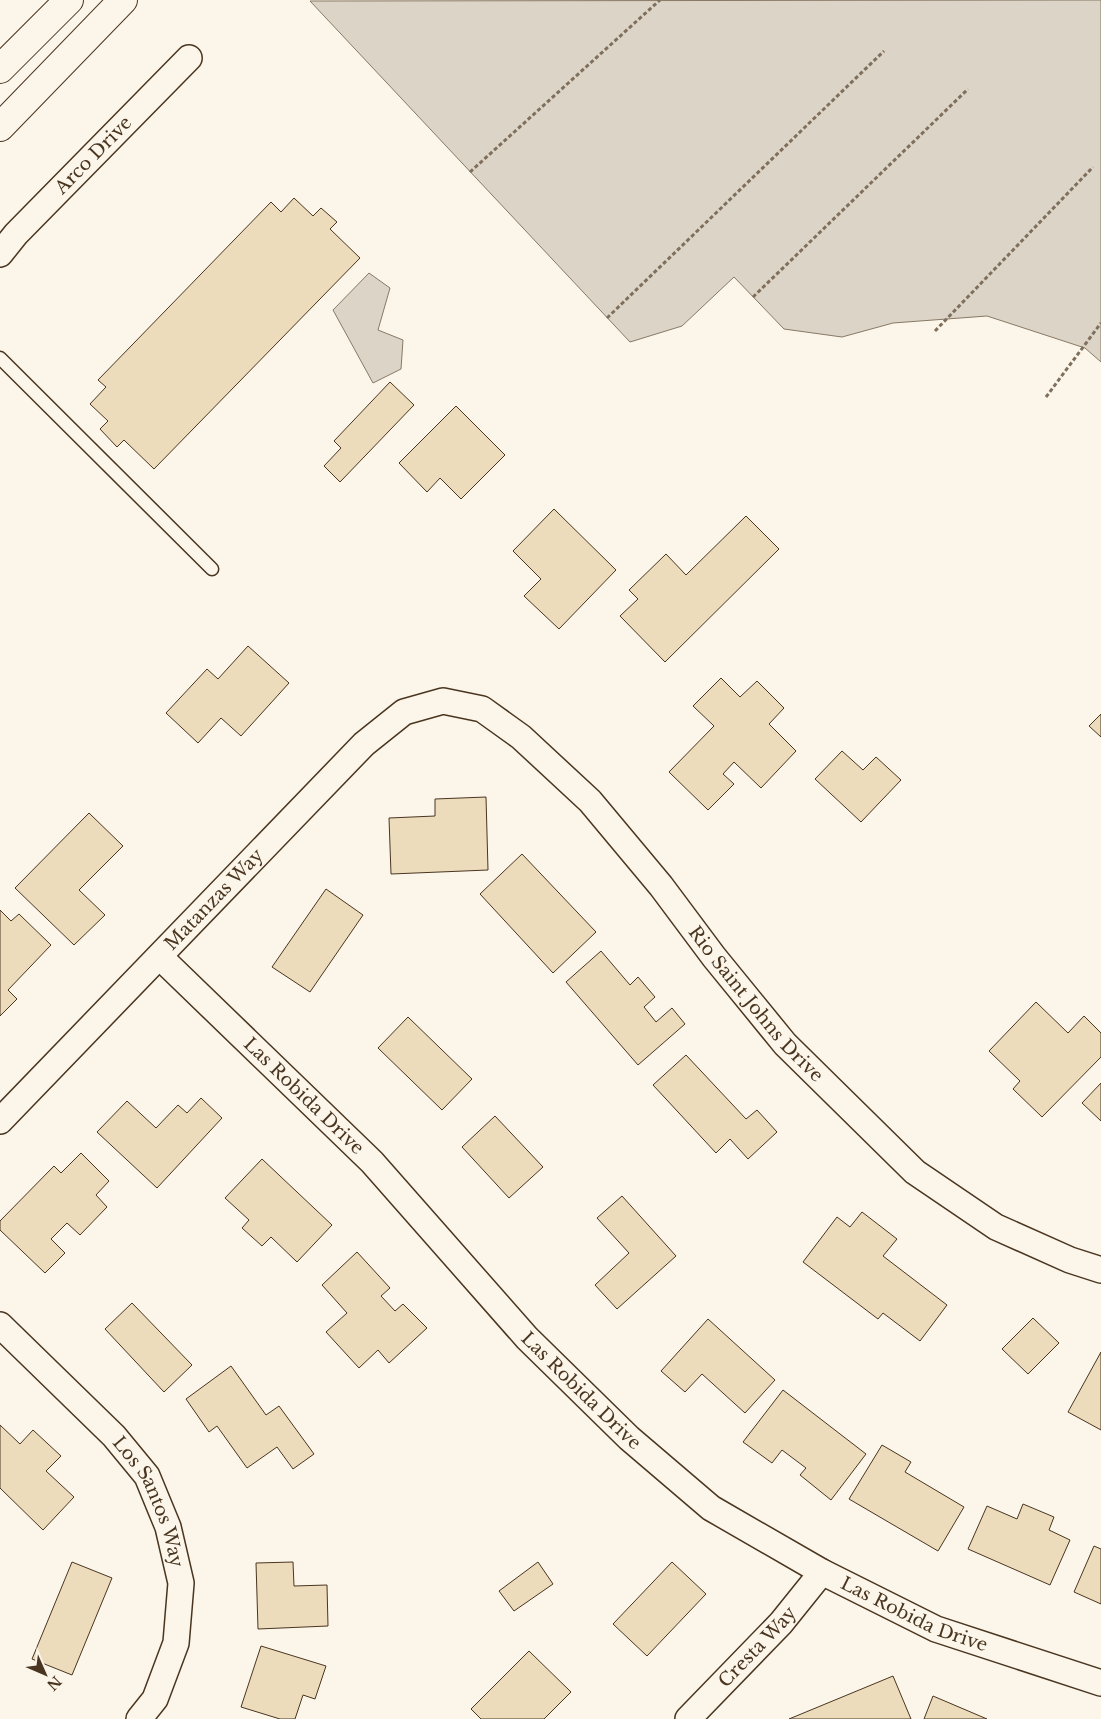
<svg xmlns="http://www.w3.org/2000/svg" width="1101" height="1719" viewBox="0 0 1101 1719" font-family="'Libre Baskerville',serif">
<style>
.water{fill:#dcd4c6;stroke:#887966}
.building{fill:#ecdcbc;stroke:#4a3520}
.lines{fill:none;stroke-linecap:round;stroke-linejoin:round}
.service-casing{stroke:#4a3520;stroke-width:15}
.minor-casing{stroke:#4a3520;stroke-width:28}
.motorway-casing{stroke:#4a3520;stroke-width:30}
.path{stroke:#7f6f5c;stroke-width:3;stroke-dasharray:4 2.5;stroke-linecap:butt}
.service{stroke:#fbf6e9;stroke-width:12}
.minor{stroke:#fbf6e9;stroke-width:25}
.motorway{stroke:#fbf6e9;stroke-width:28}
.labels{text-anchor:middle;stroke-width:4;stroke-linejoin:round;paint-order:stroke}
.street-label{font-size:18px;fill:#4a3520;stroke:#fbf6e9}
</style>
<rect width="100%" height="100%" fill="#fbf6e9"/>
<!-- water -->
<path class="water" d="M1101,0V362L1085,348L987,316L893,323L842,337L784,329L734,277L682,326L630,342L310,1Z
M369,273L390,288L378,330L403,340L401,369L373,383L333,310Z"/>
<!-- building -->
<path class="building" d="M294,198L313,216L321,208L337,222L330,229L360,258L154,469L124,440L117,447L100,429L108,421L90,404L106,387L98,380L271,202L281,212Z
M390,382L414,405L340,482L324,466L341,448L334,441Z
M456,406L505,455L461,499L440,478L427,492L399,463Z
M554,509L616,570L559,629L524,596L541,579L513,551Z
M746,516L779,549L665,662L620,616L638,599L629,590L666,554L686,575Z
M248,646L289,683L241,736L221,718L198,743L166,713L207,669L218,679Z
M721,678L740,697L757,681L784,708L769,724L796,751L761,788L734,762L723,774L734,784L708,810L669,772L714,726L693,706Z
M1101,714V737L1089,726Z
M842,751L863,770L876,757L901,780L861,822L815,779Z
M486,797L488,870L391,874L389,818L435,816V799Z
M89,813L123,846L79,890L105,915L74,945L15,888Z
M522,854L596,932L553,973L480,894Z
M326,889L363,915L310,992L272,967Z
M0,910L11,921L19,914L51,945L8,990L17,999L0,1016Z
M601,951L630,985L638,977L655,997L644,1007L656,1022L672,1008L685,1024L638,1065L566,982Z
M1036,1002L1068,1033L1084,1016L1101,1033V1057L1042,1117L1013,1089L1020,1081L989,1051Z
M408,1017L472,1079L442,1110L378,1048Z
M686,1055L746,1119L757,1110L777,1132L748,1159L730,1139L716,1153L653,1085Z
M1101,1083V1121L1082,1103Z
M201,1098L222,1118L157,1188L97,1132L127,1101L156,1128L178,1105L187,1113Z
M495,1116L543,1167L509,1198L462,1147Z
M81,1153L109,1181L96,1195L107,1207L80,1235L67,1223L51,1239L65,1253L45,1273L0,1230V1221L54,1166L61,1173Z
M262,1159L332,1225L297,1262L271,1237L262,1246L242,1228L249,1220L225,1198Z
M622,1196L676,1256L617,1309L595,1285L629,1253L597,1218Z
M862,1212L897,1239L883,1256L947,1305L920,1341L883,1313L878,1319L803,1262L837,1217L850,1227Z
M357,1252L390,1288L381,1296L395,1311L403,1304L427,1328L389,1363L378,1350L359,1368L326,1332L347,1313L322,1285Z
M132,1303L192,1365L164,1392L105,1329Z
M1033,1318L1059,1343L1028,1374L1002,1349Z
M708,1319L775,1380L745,1413L702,1374L685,1392L661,1371Z
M1101,1352V1430L1068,1412Z
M231,1366L266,1415L279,1406L314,1454L293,1469L277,1447L247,1468L217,1426L209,1432L186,1399Z
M783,1390L866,1454L831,1500L800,1475L806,1468L782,1450L772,1463L743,1442Z
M0,1425L20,1444L33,1430L61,1456L46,1471L74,1497L43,1530L0,1488Z
M882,1445L911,1462L905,1472L964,1507L938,1551L849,1499Z
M1023,1504L1054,1517L1049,1530L1070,1540L1050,1585L968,1549L987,1506L1017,1519Z
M1094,1546L1101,1549V1604L1074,1592Z
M72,1562L112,1578L72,1675L32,1659Z
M293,1562L294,1586L327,1585L328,1626L258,1629L256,1563Z
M538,1562L553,1584L514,1611L499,1591Z
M672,1562L706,1594L647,1656L613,1624Z
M261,1646L326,1666L315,1699L303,1695L295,1719H280L241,1707Z
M529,1651L571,1692L544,1719H481L471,1709Z
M893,1676L911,1719H789Z
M933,1696L987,1719H924Z"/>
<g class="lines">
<defs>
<path id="service" d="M0,358L212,569"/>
<g id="minor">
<path id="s1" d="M0,254L16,234L189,58"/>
<path id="s2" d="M160,957L372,1162L527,1338L629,1438L711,1508L822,1572L936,1629L1101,1683"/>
<path id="s3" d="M0,1121L364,744L404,712L443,701L482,709L521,737L590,801L661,886L714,957L785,1044L915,1172L996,1227L1070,1260L1101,1270"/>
<path id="s4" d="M0,1325L114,1436L147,1476L168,1527L181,1583L176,1643L155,1699L139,1719"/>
<path id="s5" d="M688,1719L781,1623L822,1572"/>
</g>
<path id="motorway" d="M0,69L69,0
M0,127L123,0"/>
</defs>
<!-- service casing -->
<use href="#service" class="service-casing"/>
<!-- minor casing -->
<use href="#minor" class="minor-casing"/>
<!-- motorway casing -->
<use href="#motorway" class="motorway-casing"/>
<!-- path -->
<path class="path" d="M470,172L660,0
M753,297L968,89
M607,318L884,51
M935,331L1093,167
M1046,397L1101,323"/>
<!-- service -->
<use href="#service" class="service"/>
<!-- minor -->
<use href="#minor" class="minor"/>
<!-- motorway -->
<use href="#motorway" class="motorway"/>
</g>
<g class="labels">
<!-- street labels -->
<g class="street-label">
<text dy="6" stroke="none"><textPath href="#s1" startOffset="136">Arco Drive</textPath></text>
<text dy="6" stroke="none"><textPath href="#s3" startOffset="308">Matanzas Way</textPath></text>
<text dy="6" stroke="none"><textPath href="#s3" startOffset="1060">Rio Saint Johns Drive</textPath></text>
<text dy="6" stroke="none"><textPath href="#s2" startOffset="200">Las Robida Drive</textPath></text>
<text dy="6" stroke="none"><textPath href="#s2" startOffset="605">Las Robida Drive</textPath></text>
<text dy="6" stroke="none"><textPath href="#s4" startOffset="235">Los Santos Way</textPath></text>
<text dy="6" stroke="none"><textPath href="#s2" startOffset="1010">Las Robida Drive</textPath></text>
<text dy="6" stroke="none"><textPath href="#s5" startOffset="100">Cresta Way</textPath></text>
</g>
</g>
<!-- north arrow -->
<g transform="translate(45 1674) rotate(135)" stroke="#fbf6e9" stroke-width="4" paint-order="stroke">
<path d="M0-4L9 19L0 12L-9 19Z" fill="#4a3520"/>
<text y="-8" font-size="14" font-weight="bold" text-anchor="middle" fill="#4a3520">N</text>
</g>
</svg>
